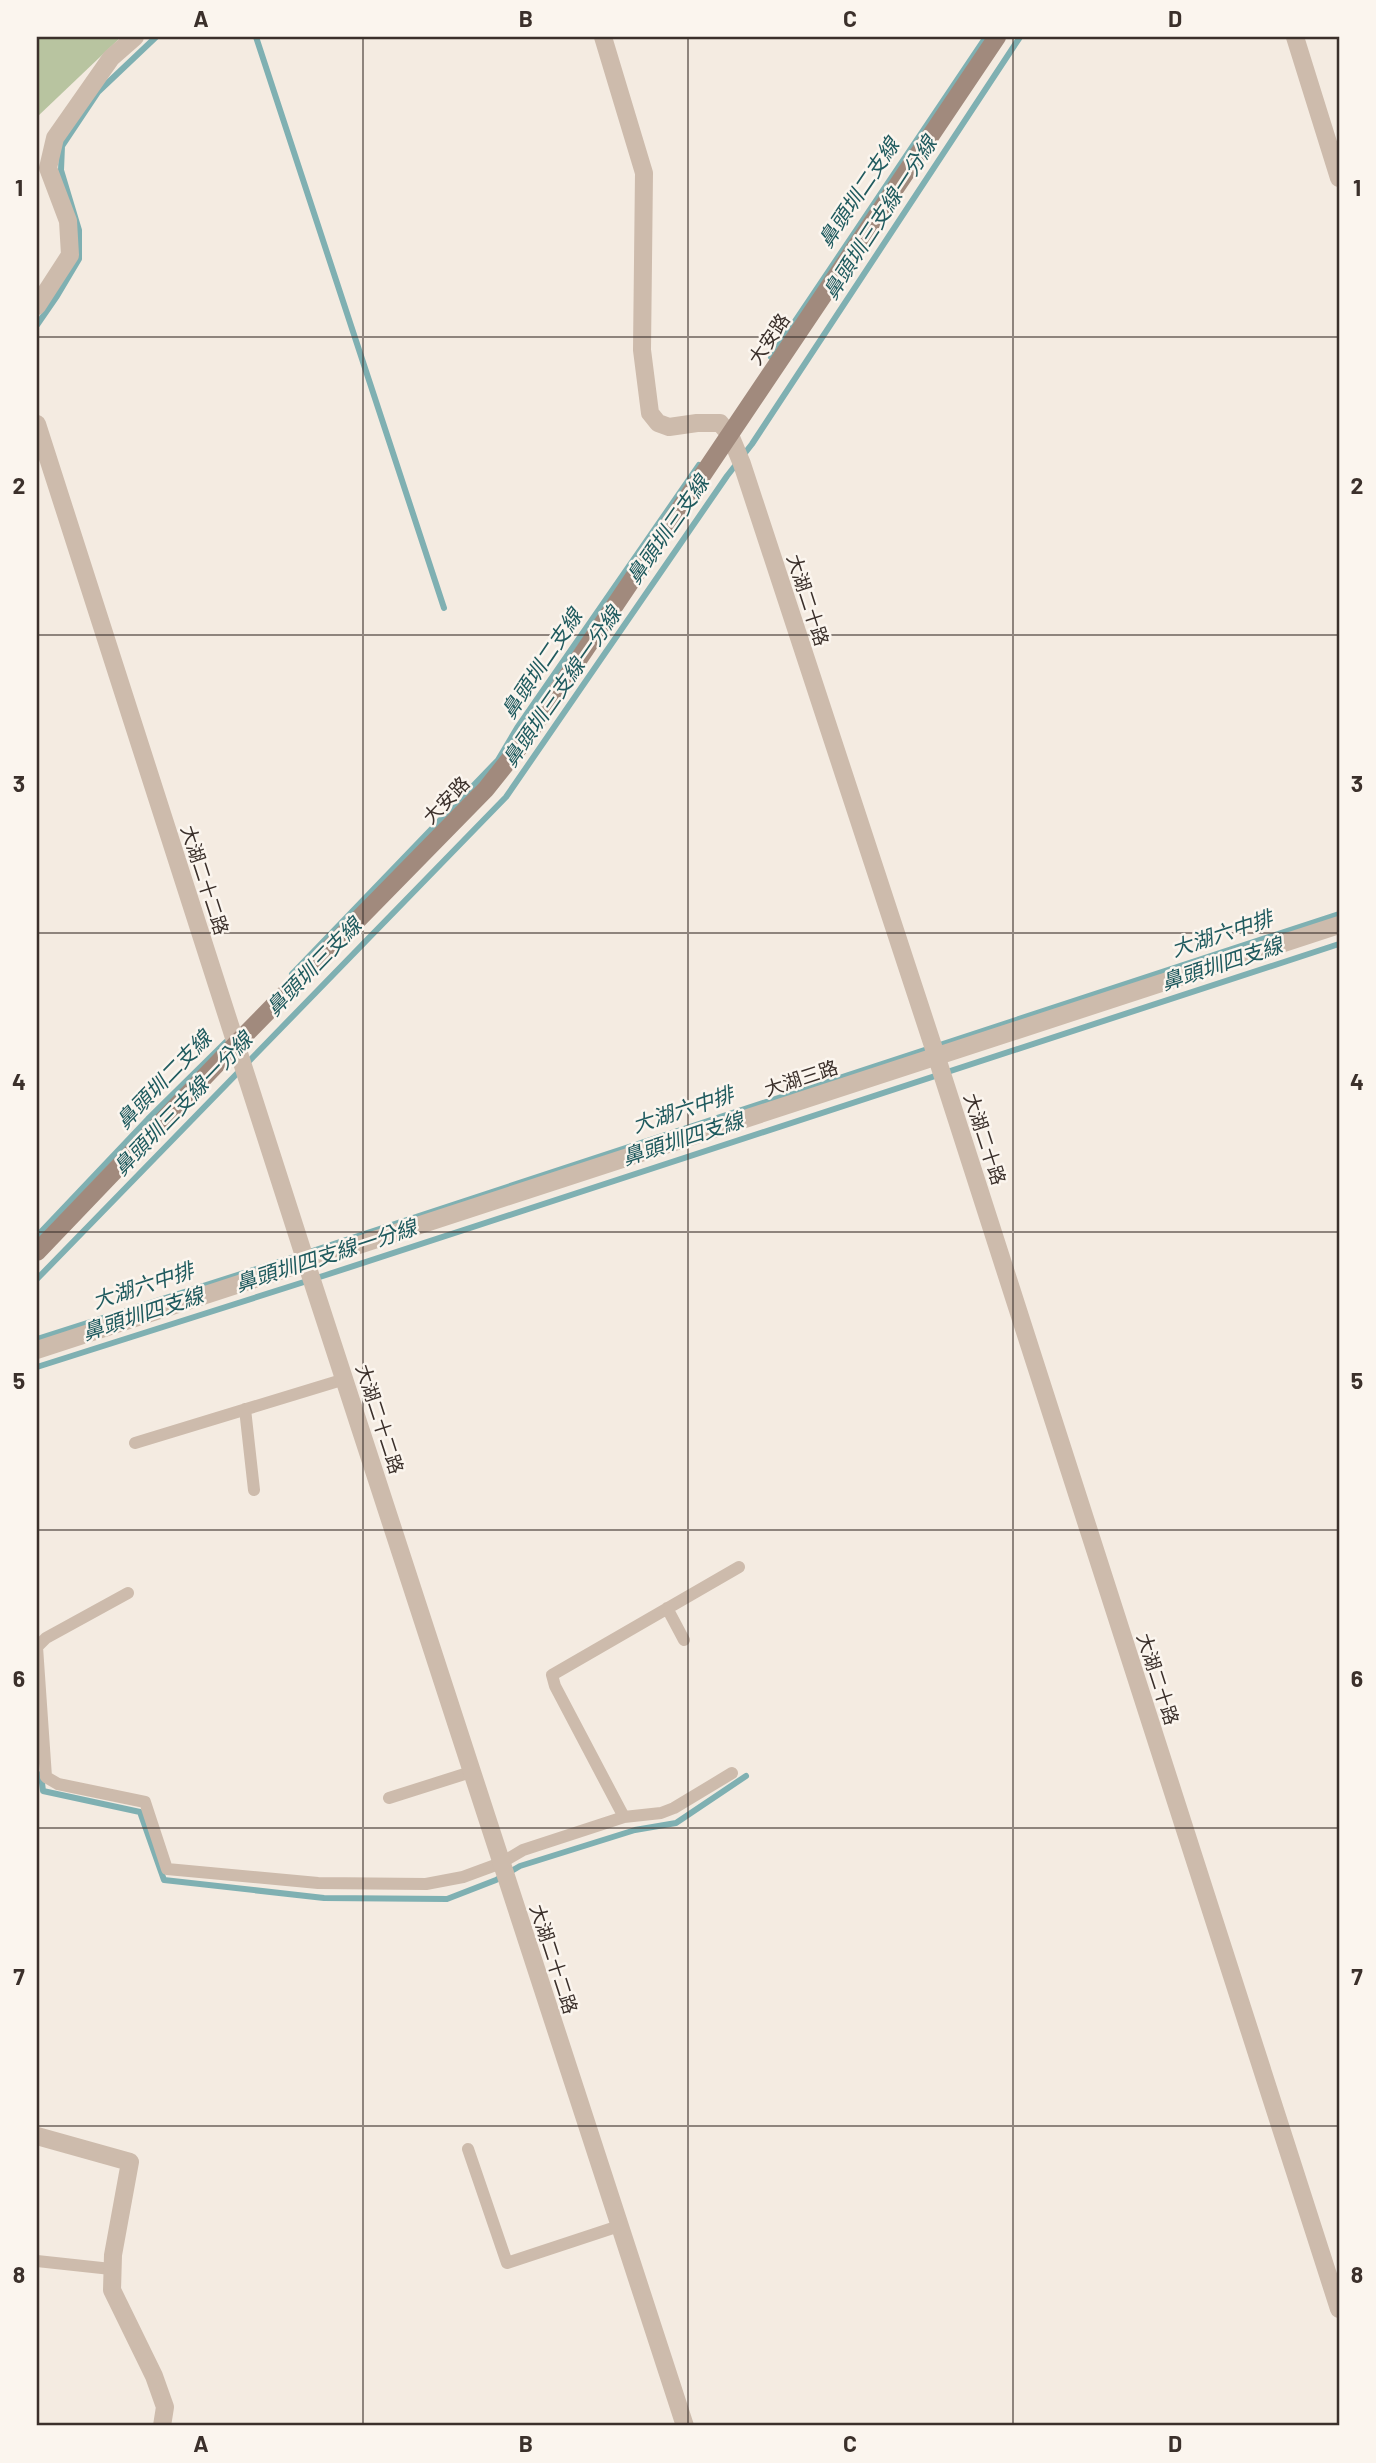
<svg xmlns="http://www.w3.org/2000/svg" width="1376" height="2463" viewBox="0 0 1376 2463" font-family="Barlow,'Noto Sans TC',sans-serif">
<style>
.green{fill:#b8c4a0}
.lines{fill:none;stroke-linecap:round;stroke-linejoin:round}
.stream{stroke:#7fb0b2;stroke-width:6}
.lane{stroke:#cdbbac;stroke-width:12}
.street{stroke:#cdbbac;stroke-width:18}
.secondary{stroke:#a18a7d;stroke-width:18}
.grid{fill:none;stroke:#3b302b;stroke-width:2;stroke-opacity:0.55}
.labels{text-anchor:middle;stroke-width:5;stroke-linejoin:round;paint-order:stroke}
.street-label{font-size:19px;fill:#3b302b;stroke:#fbf5ee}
.water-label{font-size:21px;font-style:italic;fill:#1f5a5e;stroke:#fbf5ee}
.neatline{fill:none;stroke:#3b302b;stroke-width:2.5}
.grid-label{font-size:23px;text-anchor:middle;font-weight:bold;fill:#3b302b}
</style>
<rect width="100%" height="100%" fill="#f4ebe1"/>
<!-- green -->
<path class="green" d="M37,37H121L37,117Z"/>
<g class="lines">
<!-- stream -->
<path class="stream" d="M256,37L444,608
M37,325L57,296L79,259V230L61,170L62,146L98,92L156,37
M771,357L986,37
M292,974L498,760L517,728L699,465
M37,1236L148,1119L226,1042
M37,1279L506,797L727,476L752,444L1020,37
M37,1339L291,1258L1339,914
M37,1367L326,1275L1339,944
M41,1774L43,1791L140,1812L164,1880L324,1898L447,1899L496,1880L520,1866L635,1830L676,1823L746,1776"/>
<!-- lane -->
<path class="lane" d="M245,1409L254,1490
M135,1443L345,1379
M128,1593L46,1638L37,1647L46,1777L58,1784L145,1802L167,1869L318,1883L426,1884L463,1877L501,1863L523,1850L624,1817L555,1686L552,1675L739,1567
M667,1608L684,1640
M389,1798L471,1772
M624,1817L661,1813L674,1808L732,1773
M468,2149L507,2263L619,2226
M37,2261L111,2269"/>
<!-- street -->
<path class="street" d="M603,37L644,173L642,350L650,413L658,423L669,427L697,423H720L730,435L742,464L936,1055L1339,2309
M1295,37L1339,178
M37,306L70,255L68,221L48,168L55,138L111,58L135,37
M37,424L306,1262L685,2426
M37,1350L1339,925
M37,2136L130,2162L113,2255L112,2290L154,2376L165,2407L162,2426"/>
<!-- secondary -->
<path class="secondary" d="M37,1252L236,1044L486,789L521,745L997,37"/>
</g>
<!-- grid -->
<path class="grid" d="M363,37V2426M688,37V2426M1013,37V2426M37,337H1339M37,635H1339M37,933H1339M37,1232H1339M37,1530H1339M37,1828H1339M37,2126H1339"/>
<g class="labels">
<!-- street labels -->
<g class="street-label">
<text transform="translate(769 339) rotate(-56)" y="7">大安路</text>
<text transform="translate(808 600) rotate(72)" y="7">大湖二十路</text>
<text transform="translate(446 800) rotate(-46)" y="7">大安路</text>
<text transform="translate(205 880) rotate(72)" y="7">大湖二十二路</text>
<text transform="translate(801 1078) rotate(-18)" y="7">大湖三路</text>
<text transform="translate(985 1139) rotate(72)" y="7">大湖二十路</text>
<text transform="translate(380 1419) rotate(72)" y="7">大湖二十二路</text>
<text transform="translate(1158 1679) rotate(72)" y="7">大湖二十路</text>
<text transform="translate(554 1959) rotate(72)" y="7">大湖二十二路</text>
</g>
<!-- water labels -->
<g class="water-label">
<text transform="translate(859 193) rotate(-56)" y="7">鼻頭圳二支線</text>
<text transform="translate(880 218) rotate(-57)" y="7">鼻頭圳三支線一分線</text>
<text transform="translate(668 530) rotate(-55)" y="7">鼻頭圳三支線</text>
<text transform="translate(542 664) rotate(-56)" y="7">鼻頭圳二支線</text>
<text transform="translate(562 687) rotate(-55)" y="7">鼻頭圳三支線一分線</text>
<text transform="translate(1222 934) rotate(-18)" y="7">大湖六中排</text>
<text transform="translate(1222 964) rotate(-18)" y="7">鼻頭圳四支線</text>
<text transform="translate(314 967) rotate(-46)" y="7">鼻頭圳三支線</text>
<text transform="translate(164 1080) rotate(-46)" y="7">鼻頭圳二支線</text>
<text transform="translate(183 1104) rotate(-46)" y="7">鼻頭圳三支線一分線</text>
<text transform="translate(683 1110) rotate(-18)" y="7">大湖六中排</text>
<text transform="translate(683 1139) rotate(-18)" y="7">鼻頭圳四支線</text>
<text transform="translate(326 1256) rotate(-18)" y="7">鼻頭圳四支線一分線</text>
<text transform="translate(143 1286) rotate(-18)" y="7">大湖六中排</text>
<text transform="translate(143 1314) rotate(-18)" y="7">鼻頭圳四支線</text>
</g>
</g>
<!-- border -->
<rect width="1376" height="2463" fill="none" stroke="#fbf5ee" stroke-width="77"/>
<rect x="38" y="38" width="1300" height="2386" class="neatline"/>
<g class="grid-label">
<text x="201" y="27">A</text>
<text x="526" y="27">B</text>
<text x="850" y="27">C</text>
<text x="1175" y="27">D</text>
<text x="19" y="196">1</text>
<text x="1357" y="196">1</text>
<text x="19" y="494">2</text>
<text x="1357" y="494">2</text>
<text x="19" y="792">3</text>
<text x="1357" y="792">3</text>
<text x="19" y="1090">4</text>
<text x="1357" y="1090">4</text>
<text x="19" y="1389">5</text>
<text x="1357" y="1389">5</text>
<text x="19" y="1687">6</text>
<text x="1357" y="1687">6</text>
<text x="19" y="1985">7</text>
<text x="1357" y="1985">7</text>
<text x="19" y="2283">8</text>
<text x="1357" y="2283">8</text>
<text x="201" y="2452">A</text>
<text x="526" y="2452">B</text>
<text x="850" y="2452">C</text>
<text x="1175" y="2452">D</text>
</g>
</svg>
